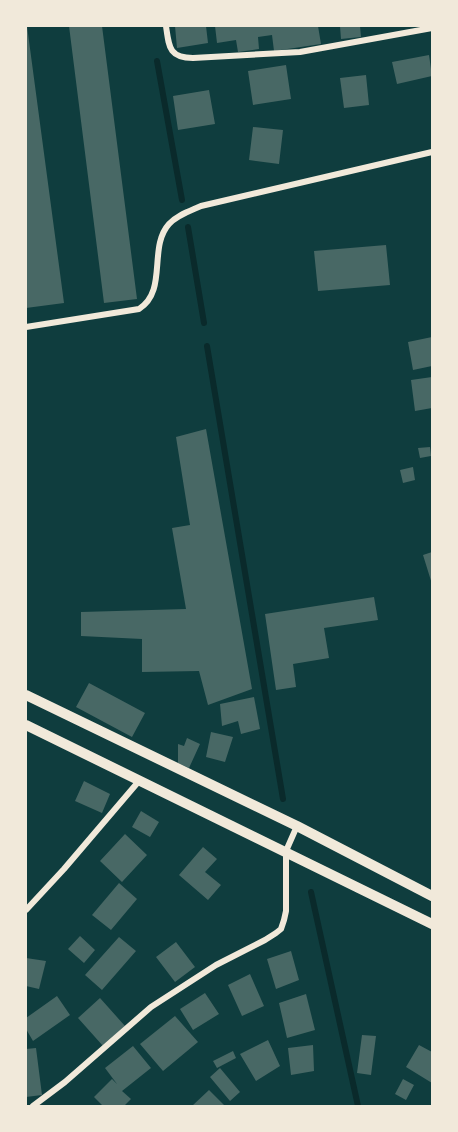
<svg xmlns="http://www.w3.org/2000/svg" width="458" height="1132" viewBox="0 0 458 1132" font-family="'Varela Round',sans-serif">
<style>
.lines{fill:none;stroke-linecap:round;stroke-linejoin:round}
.stream{stroke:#0a2a2b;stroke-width:6}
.building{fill:#486865}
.minor{stroke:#f1e9da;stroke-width:6}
.tertiary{stroke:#f1e9da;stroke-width:10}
</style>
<rect width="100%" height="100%" fill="#0f3d3e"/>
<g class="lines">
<!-- stream -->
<path class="stream" d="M157,61L182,200
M188,227L204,323
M207,346L283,799
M311,892L358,1106"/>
</g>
<!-- building -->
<path class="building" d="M26,26H27L64,303L26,308Z
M69,26H102L137,299L104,303Z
M175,26H206L208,43L177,48Z
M215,26H318L321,44L274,51L272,35L258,37L259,49L238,52L236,40L217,43Z
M340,26H360L361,37L341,39Z
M429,55L432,76L397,84L392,62Z
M286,65L291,99L253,105L248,71Z
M366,75L369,105L344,108L340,78Z
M209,90L215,124L178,130L173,96Z
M253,127L283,130L279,164L249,160Z
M386,245L390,285L318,291L314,251Z
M432,337V366L413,370L408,342Z
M432,377V408L415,411L411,380Z
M206,429L252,689L208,705L199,671L142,672V639L81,636V612L186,609L172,528L190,525L176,437Z
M430,447L431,456L420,458L418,448Z
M413,467L415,480L403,483L400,470Z
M432,552V584L423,555Z
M374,597L378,620L324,628L329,658L293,664L296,687L276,690L265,614Z
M89,683L145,713L132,737L76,707Z
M254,697L260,729L241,734L238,721L222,726L220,704Z
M211,732L233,737L225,762L206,757Z
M187,738L200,744L189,768L178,763V744L184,746Z
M84,781L110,794L102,813L75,801Z
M141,811L159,822L150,837L132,827Z
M125,834L147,855L122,882L100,861Z
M203,847L217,859L205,872L221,885L208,900L179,875Z
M119,883L137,899L111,930L92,915Z
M80,936L95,950L84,963L68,949Z
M119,937L136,951L102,990L85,975Z
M176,942L195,967L175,982L156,957Z
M291,951L299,980L276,989L267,959Z
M26,958L46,961L39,989L26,986Z
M250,974L264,1006L242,1016L228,985Z
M205,993L219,1014L193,1030L180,1009Z
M306,994L315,1030L287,1038L279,1003Z
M57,996L70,1015L33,1041L26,1029V1018Z
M100,998L125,1026L103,1046L78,1018Z
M175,1016L198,1042L163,1071L140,1044Z
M362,1035L376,1036L371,1075L357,1073Z
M268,1040L280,1066L256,1081L240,1054Z
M313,1045L314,1071L291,1075L288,1048Z
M419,1045L432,1052V1083L406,1067Z
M133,1046L151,1068L122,1091L131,1099L124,1106H103L94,1097L112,1079L117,1084L105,1068Z
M36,1048L42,1095L26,1097V1049Z
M233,1051L236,1058L217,1068L213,1061Z
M220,1068L240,1092L230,1101L210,1077Z
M403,1079L414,1085L406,1100L395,1094Z
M209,1090L225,1106H192Z"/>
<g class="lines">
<!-- minor -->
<path class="minor" d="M166,26C169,47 169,58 193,58L300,52L432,28
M26,327L139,309C168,291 148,247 169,224C177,215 190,211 201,206L432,152
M26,910L64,869L139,781
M33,1106L65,1082L151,1007L216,965L265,940L276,933L281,929L284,920L286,911V851L297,826"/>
<!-- tertiary -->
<path class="tertiary" d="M26,695L297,826L432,896
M26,725L432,924"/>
</g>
<!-- border -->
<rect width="458" height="1132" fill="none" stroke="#f1e9da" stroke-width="54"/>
</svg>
